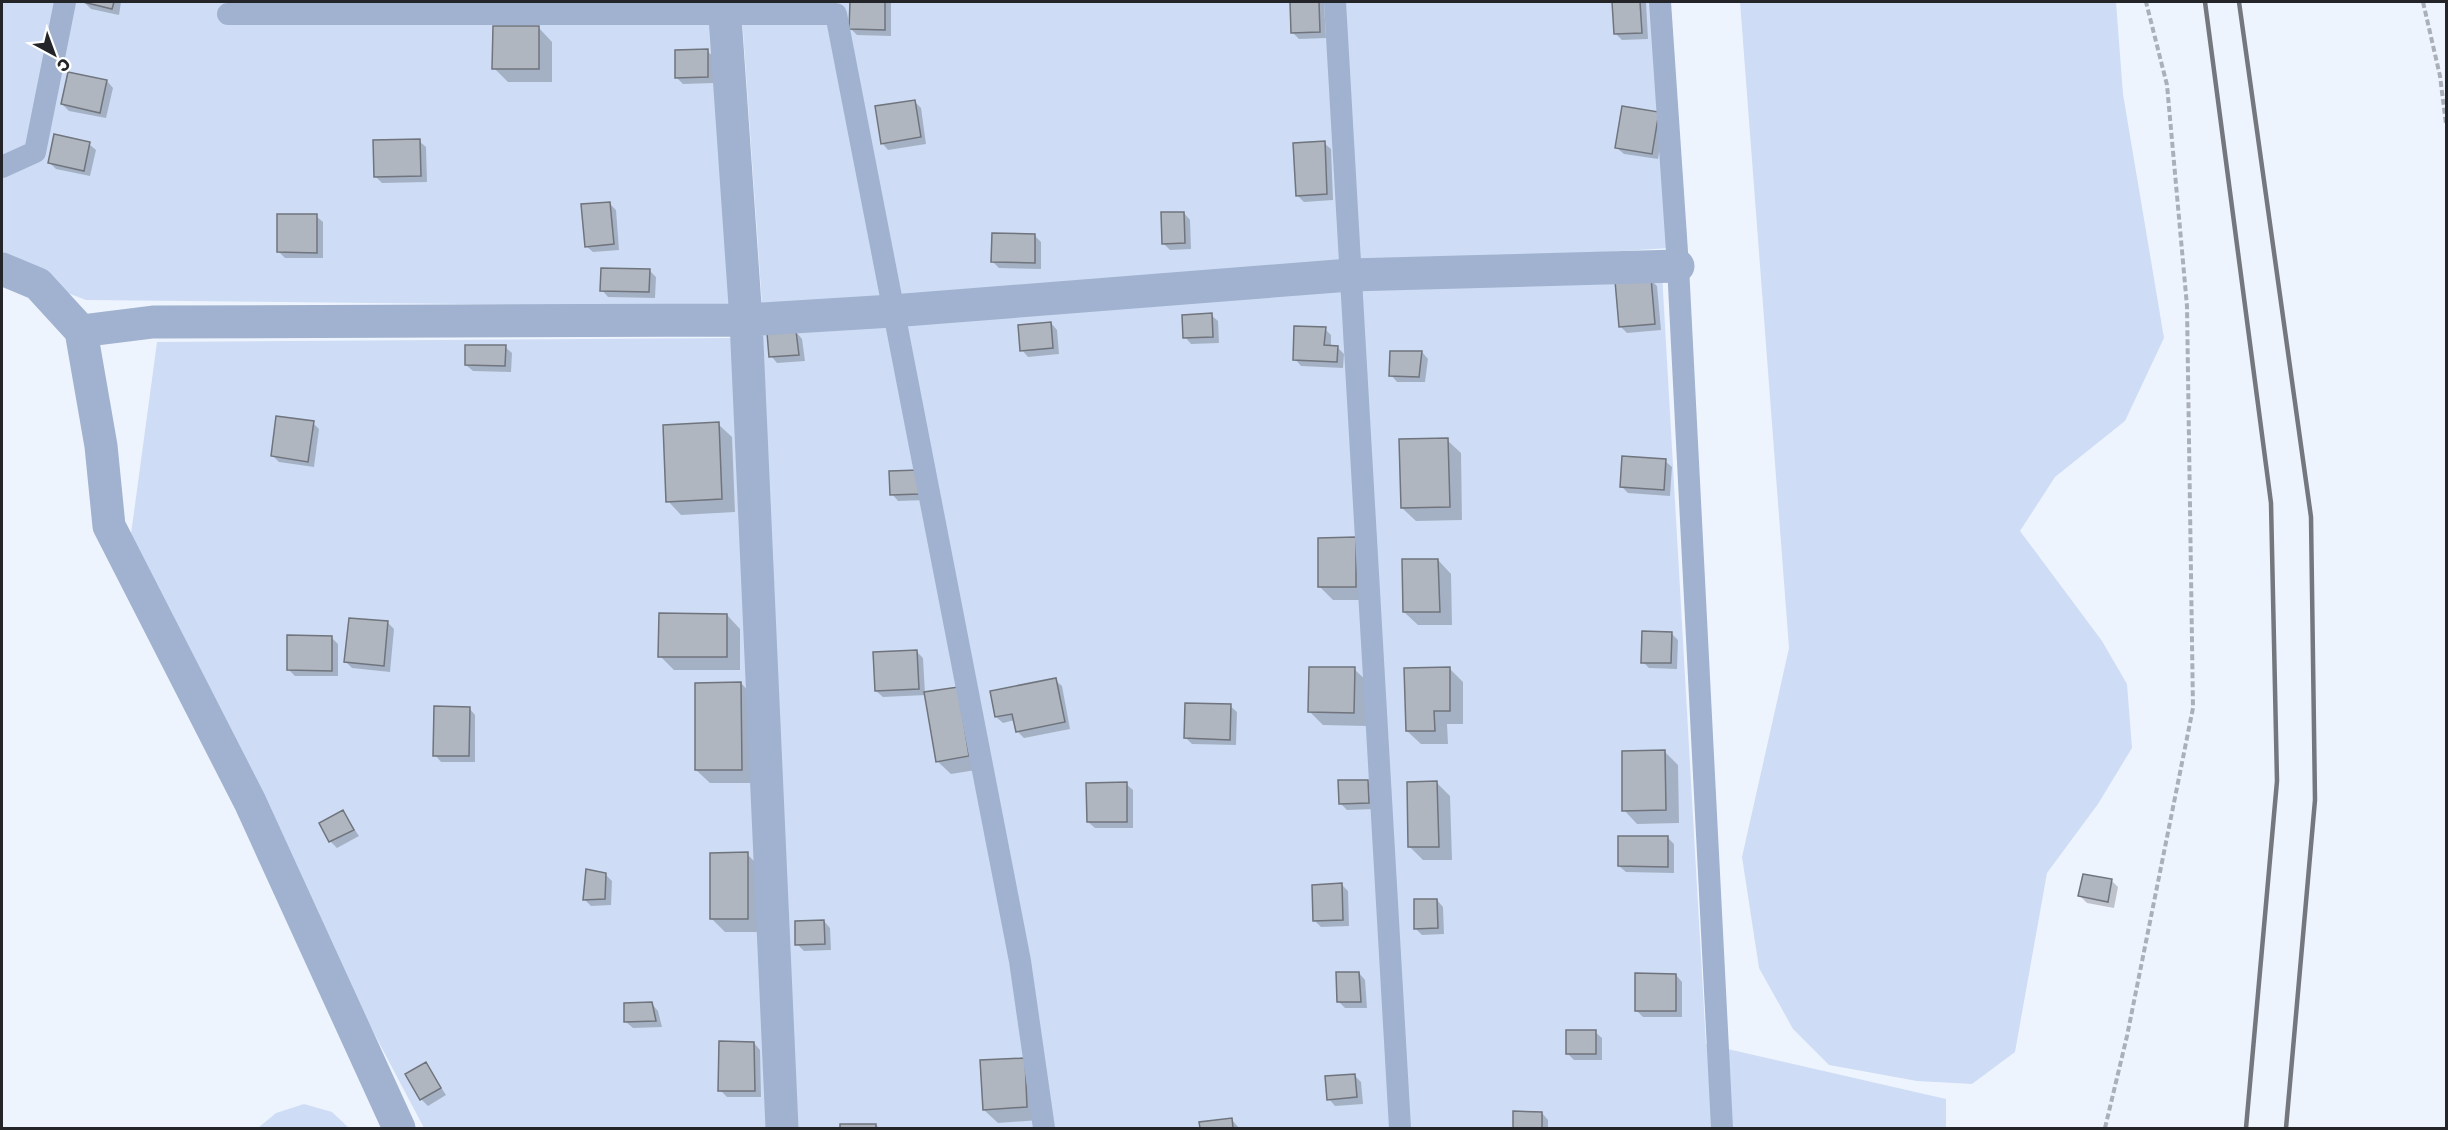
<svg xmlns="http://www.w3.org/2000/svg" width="2448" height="1130" viewBox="0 0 2448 1130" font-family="'Golos Text',sans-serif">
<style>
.green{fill:#ceddf5}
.shadow{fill:#0003}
.building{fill:#b0b6bf;stroke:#6f747d;stroke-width:1.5}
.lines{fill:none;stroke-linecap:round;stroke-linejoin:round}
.path{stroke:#abb0b8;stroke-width:4;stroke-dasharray:6 3;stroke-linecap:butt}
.lane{stroke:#a0b2cf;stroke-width:22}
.street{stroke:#a0b2cf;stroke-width:33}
.rail{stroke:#74787e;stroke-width:4.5}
</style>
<rect width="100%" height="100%" fill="#eef4fe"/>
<!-- green -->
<path class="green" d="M2,2H714L732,307L86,300L2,268Z
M741,2H1654L1670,248L762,305Z
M1740,2H2116L2123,94L2164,338L2125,421L2055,477L2020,531L2102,641L2127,684L2132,748L2098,804L2047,873L2015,1052L1972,1084L1917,1081L1829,1065L1793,1029L1759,968L1742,857L1789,648Z
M1662,273L1706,1044L1946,1099V1128H793L760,324Z
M733,338L771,1128H424L348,984L131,534L157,342Z
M304,1104L332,1112L349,1128H258L276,1113Z"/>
<!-- shadow -->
<path class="shadow" d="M84,2H121L119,15L91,9Z
M512,2H553V4L514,3Z
M851,2H891V36L857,35L851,29Z
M1291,2H1324L1326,38L1299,39L1293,33Z
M1613,2H1646L1648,39L1622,40L1615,33Z
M539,28L552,42V82H508L494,68Z
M707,51L714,57V83L683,84L677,78Z
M107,81L113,88L106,118L69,111L62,104Z
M914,101L921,108L926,144L888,150L882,143Z
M1623,108L1665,120L1658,159L1624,154L1617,148Z
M419,141L426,147L427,182L382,183L375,176Z
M1324,143L1331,149L1333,200L1304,202L1297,195Z
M89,144L96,150L90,176L56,169L49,162Z
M609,203L616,210L619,250L593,252L586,246Z
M1184,213L1190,220L1191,249L1170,250L1163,243Z
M316,216L323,222V258H285L279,252Z
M1035,236L1041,242V269L999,268L992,261Z
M649,270L656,277L655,298L608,297L602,290Z
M1651,280L1657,286L1661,330L1627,333L1620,326Z
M1211,315L1218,321L1219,343L1191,344L1185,337Z
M1051,323L1057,330L1059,354L1028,357L1022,350Z
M1325,329L1331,335V347H1337L1344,354L1343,368L1301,366L1295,359Z
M796,332L802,339L805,361L777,363L771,356Z
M505,347L512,353L511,372L473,371L466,365Z
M1422,352L1428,359L1425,382H1397L1391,375Z
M313,423L319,429L314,467L279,462L273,456Z
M718,424L732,437L735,512L681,515L668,501Z
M1447,440L1461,453L1462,520L1416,521L1402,508Z
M1665,461L1672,467L1670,496L1628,493L1621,486Z
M891,473L926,500L898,501L892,494Z
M1355,539L1369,600H1333L1319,586Z
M1438,560L1451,574L1452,625H1418L1404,612Z
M727,615L740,629V670H674L660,656Z
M388,623L394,629L390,672L352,668L346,662Z
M1671,633L1678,640L1677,669L1649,668L1643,662Z
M331,637L338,644V676H295L288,669Z
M916,651L923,658L925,694L958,688L971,702L982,769L951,774L937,761L926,695L883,697L876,691L874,654Z
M1449,668L1463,682V724H1447L1448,744H1421L1407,731Z
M1354,669L1368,682L1367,726L1323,725L1309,711Z
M1055,680L1062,686L1070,729L1024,738L1017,731L1015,720L1003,723L996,717Z
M741,683L754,697L755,783H710L696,770Z
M1230,706L1237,712L1236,745L1192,744L1185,737Z
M469,708L475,715V762H441L435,755Z
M1665,752L1678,765L1679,823L1637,824L1624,810Z
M1367,781L1374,788L1375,809L1347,810L1340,803Z
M1437,783L1450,796L1452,860H1423L1410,847Z
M1126,784L1133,790V828H1095L1088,822Z
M343,812L359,836L337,848L330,841Z
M1667,837L1674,844V873L1626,872L1619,866Z
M747,854L761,868V932H725L711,918Z
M605,874L612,881L611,905L591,906L585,900Z
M2111,880L2118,887L2114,908L2087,903L2080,896Z
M1342,885L1348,891L1349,926L1321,927L1314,920Z
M1437,900L1443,907L1444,934L1422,935L1416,929Z
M824,921L830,928L831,950L804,951L797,944Z
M1359,973L1365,980L1367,1008H1345L1339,1002Z
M1676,975L1682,982V1017H1643L1636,1010Z
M652,1004L658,1011L662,1027L633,1028L626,1022Z
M1595,1032L1602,1038V1060H1574L1567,1053Z
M754,1043L760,1050L761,1097H727L720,1090Z
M1024,1059L1040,1120L998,1123L984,1110Z
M426,1064L446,1095L428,1106L421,1099Z
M1354,1075L1361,1082L1363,1104L1335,1106L1329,1099Z
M1514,1113H1542L1548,1120V1128H1514Z
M1232,1120L1239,1128H1202L1201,1123Z
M876,1125L879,1128H841V1126Z"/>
<!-- building -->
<path class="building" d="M83,2H114L112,9Z
M850,2H885V30L849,29Z
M1290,2H1319L1320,32L1291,33Z
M1612,2H1640L1642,33L1614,34Z
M493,26H539V69H492Z
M708,49V77L675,78V50Z
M68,72L107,80L100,113L61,104Z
M915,100L921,137L881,144L875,106Z
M1622,106L1659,112L1652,154L1615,148Z
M54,134L90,142L84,171L48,163Z
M420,139L421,176L374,177L373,140Z
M1325,141L1327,194L1296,196L1293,143Z
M610,202L614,244L585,247L581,204Z
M1161,212H1184L1185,243L1162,244Z
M277,214H317V253L277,252Z
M992,233L1035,234V263L991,262Z
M601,268L650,269L649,292L600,291Z
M1651,278L1655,324L1619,327L1615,281Z
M1212,313L1213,337L1183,338L1182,315Z
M1051,322L1053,348L1020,351L1018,325Z
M1294,326L1326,327L1324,345L1338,346L1337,362L1293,360Z
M796,331L799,355L769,357L767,333Z
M465,345H506L505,366L465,365Z
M1390,351H1422L1419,377L1389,376Z
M276,416L314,421L308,462L271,456Z
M719,422L722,499L666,502L663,425Z
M1448,438L1450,507L1401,508L1399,439Z
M1622,456L1666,459L1664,490L1620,487Z
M919,470L920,494L890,495L889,471Z
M1356,537V587H1318V538Z
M1402,559H1438L1440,612H1403Z
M659,613L727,614V657H658Z
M349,618L388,621L384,666L344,662Z
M1642,631L1672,632L1671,663H1641Z
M287,635L332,636V671L287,670Z
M917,650L919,689L875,691L873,652Z
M1309,667H1355L1354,713L1308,712Z
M1450,667V711H1434L1435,731H1406L1404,668Z
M1056,678L1065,722L1016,732L1012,714L995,717L990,691Z
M741,682L742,770H695V683Z
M958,687L969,756L936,762L924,692Z
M1185,703L1231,704L1230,740L1184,738Z
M434,706L470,707L469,756H433Z
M1665,750L1666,810L1622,811V751Z
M1338,780H1368L1369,803L1339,804Z
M1437,781L1439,847H1408L1407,782Z
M1127,782V822H1087L1086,783Z
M343,810L354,830L329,842L319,823Z
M1618,836H1668V867L1618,866Z
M748,852V919H710V853Z
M586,869L606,873L605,899L583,900Z
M2083,874L2112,879L2108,902L2078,896Z
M1342,883L1343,920L1313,921L1312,885Z
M1414,899H1437L1438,928L1414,929Z
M824,920L825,944L795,945V921Z
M1336,972H1359L1361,1002H1337Z
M1635,973L1676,974V1011H1635Z
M652,1002L656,1021L624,1022V1003Z
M1566,1030H1596V1054H1566Z
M719,1041L754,1042L755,1091H718Z
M1025,1058L1027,1107L983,1110L980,1060Z
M426,1062L441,1088L420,1100L405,1074Z
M1355,1074L1357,1097L1327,1100L1325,1076Z
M1513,1111L1542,1112V1128H1513Z
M1232,1118L1233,1128H1200L1199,1122Z
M840,1124H876V1128H840Z"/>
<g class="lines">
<!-- path -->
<path class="path" d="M2423,2L2440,76L2446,124
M2105,1128L2127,1036L2193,708L2187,306L2167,85L2146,2"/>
<!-- lane -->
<path class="lane" d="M1335,2L1400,1128
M1660,2L1678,266L1722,1128
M228,14H836L1020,961L1044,1128
M2,167L35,152L65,2"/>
<!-- street -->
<path class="street" d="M724,2L746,320L782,1128
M2,269L38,284L81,331L101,446L109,526L250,802L399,1128
M81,331L153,322L746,320L892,311L1350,275L1678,266"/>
<!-- rail -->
<path class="rail" d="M2205,2L2271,503L2277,781L2246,1128
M2239,2L2311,517L2315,800L2286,1128"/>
</g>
<!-- border -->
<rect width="2448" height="1130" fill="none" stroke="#232529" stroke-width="6"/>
<!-- north arrow -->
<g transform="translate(54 54) rotate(139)" stroke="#ffffff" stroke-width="4.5" paint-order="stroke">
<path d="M0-4.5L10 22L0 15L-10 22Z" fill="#232529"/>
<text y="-9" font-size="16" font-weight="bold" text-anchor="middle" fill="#232529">С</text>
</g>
</svg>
